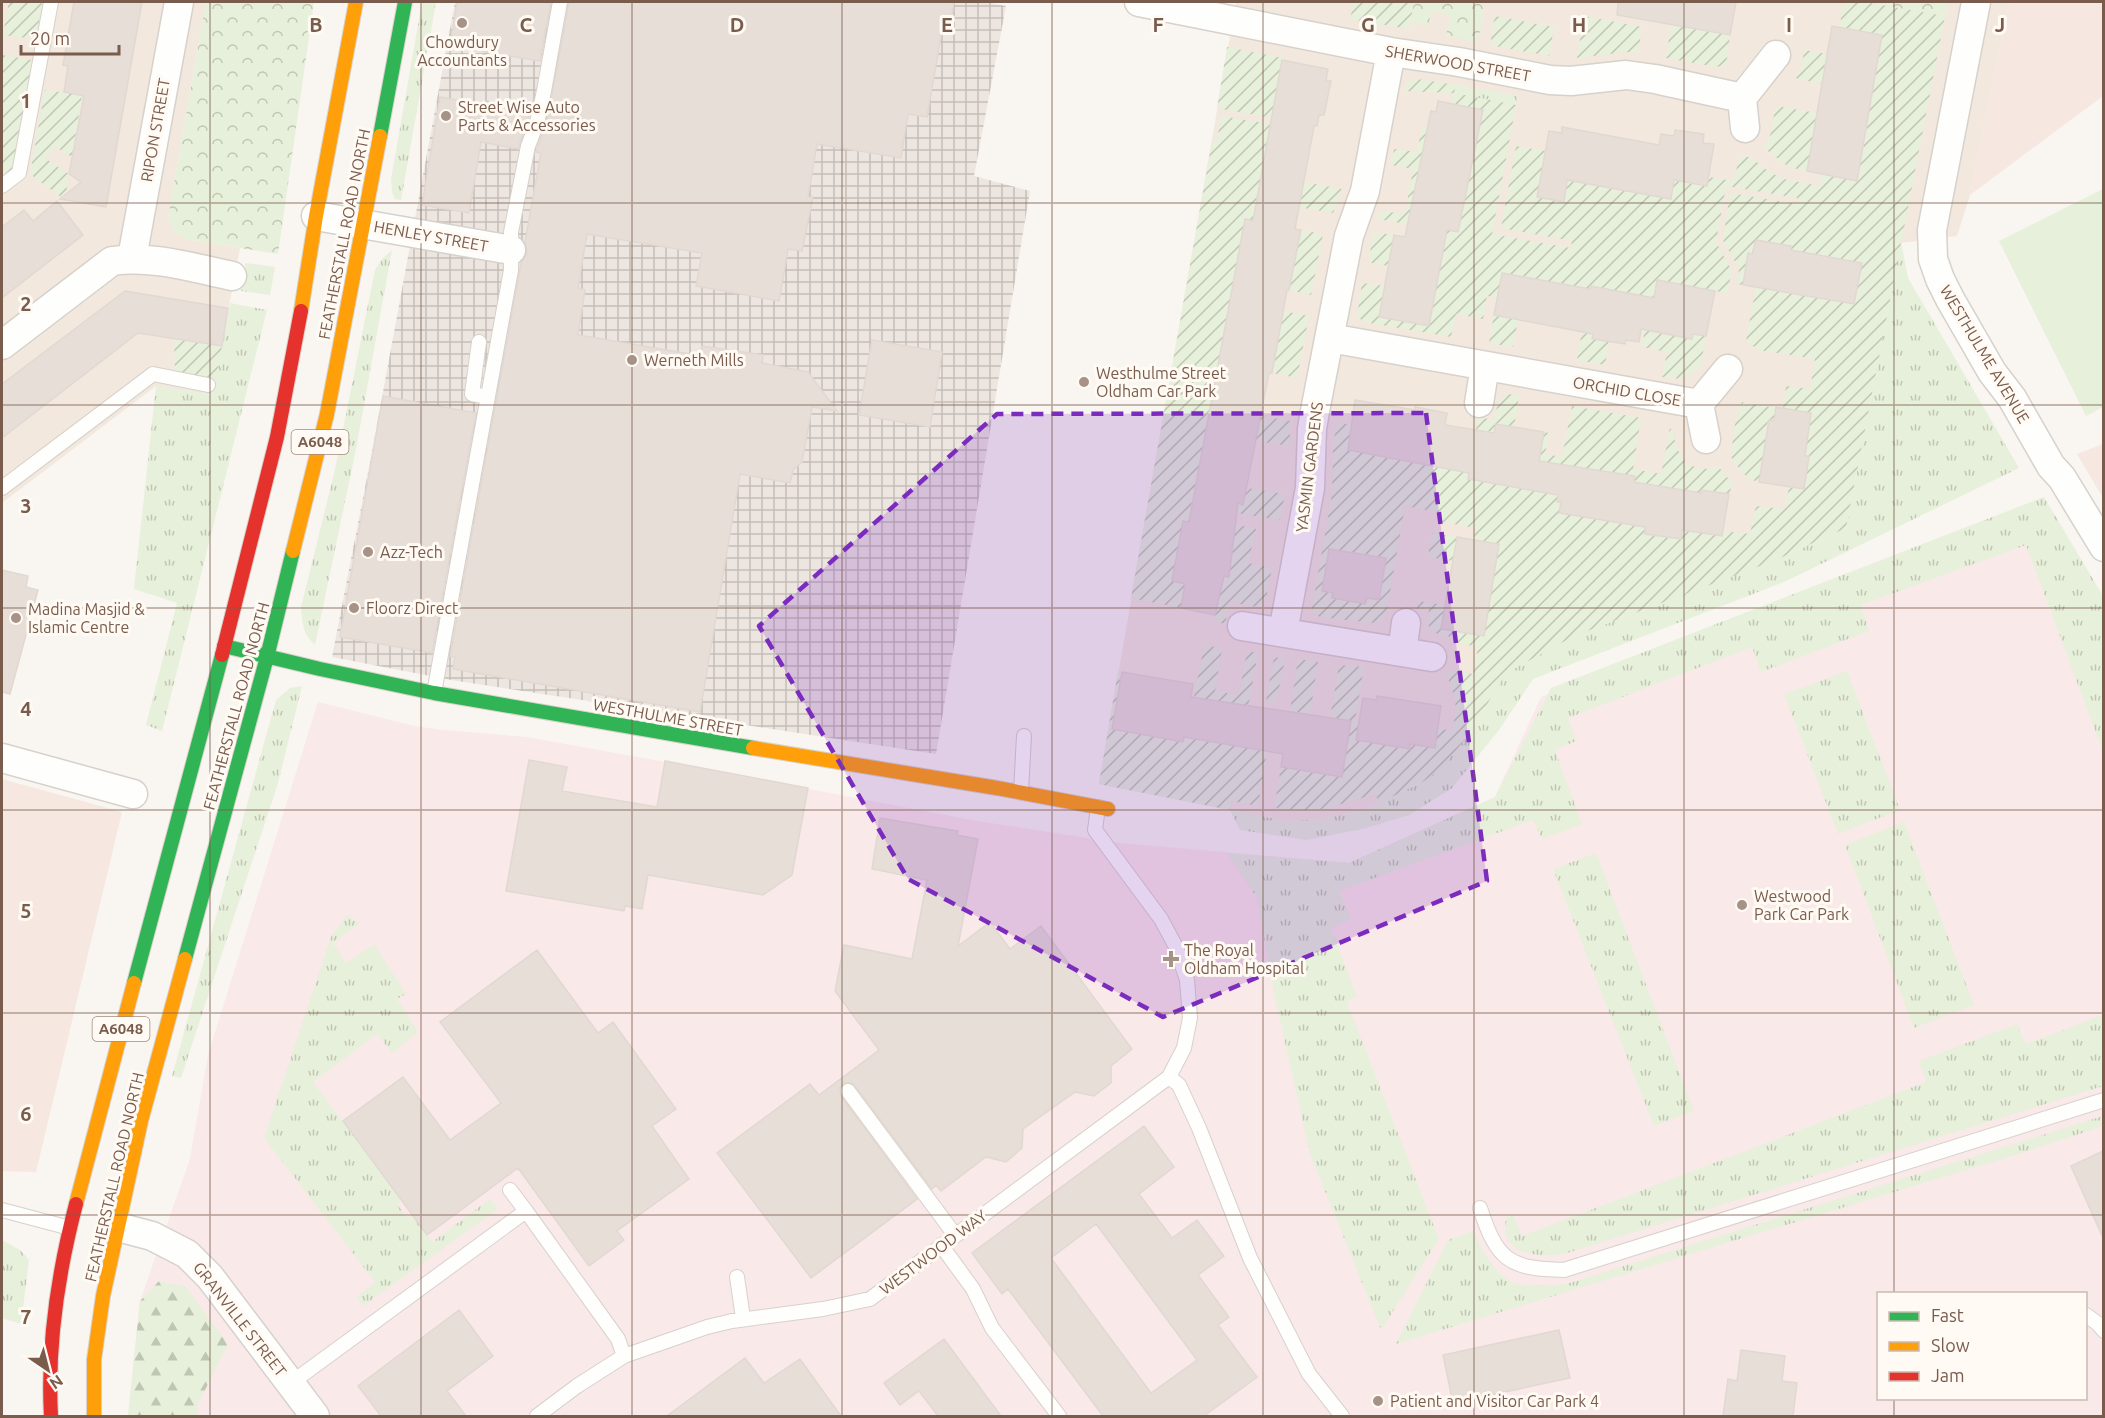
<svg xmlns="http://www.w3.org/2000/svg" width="2105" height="1418" viewBox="0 0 2105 1418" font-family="Ubuntu,sans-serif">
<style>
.residential{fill:#f2e8de}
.commercial{fill:#f6e8e1}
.industrial{fill:url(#industrial-grid)}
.medical{fill:#fae9e9;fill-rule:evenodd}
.grass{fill:url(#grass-tufts)}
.forest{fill:url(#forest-firs)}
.park{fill:url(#park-crowns)}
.garden{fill:url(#garden-furrows);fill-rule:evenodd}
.pitch{fill:#e7f0db}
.building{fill:#e6ded7;stroke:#e2d8d2;stroke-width:1.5;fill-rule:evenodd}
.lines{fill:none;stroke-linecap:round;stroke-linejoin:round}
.lane-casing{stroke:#d7d1cb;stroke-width:16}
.street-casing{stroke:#d7d1cb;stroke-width:31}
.fast-casing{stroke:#d9d2cb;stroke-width:16}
.slow-casing{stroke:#d9d2cb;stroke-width:16}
.jam-casing{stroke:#d9d2cb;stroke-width:16}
.lane{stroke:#fefefd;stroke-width:14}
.street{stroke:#fefefd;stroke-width:28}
.fast{stroke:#30b455;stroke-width:14}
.slow{stroke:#ff9f0a;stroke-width:14}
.jam{stroke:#e5322d;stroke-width:14}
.marked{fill:#7b2cbf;fill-opacity:0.2;stroke:#7b2cbf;stroke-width:4.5;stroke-dasharray:12 8;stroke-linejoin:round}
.grid{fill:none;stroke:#7a5c4d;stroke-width:1.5;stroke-opacity:0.55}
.poi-dot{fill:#a69286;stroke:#fffaf3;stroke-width:2}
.labels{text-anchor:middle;stroke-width:6;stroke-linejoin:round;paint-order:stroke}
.shield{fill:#fffaf3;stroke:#a28b7f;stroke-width:1.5}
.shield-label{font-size:15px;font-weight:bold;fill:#7a5c4d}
.poi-label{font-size:16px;fill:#7a5c4d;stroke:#fffaf3;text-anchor:start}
.street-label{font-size:16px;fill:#7a5c4d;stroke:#fffaf3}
.grid-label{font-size:20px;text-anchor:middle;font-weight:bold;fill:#7a5c4d;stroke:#fffaf3;stroke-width:6;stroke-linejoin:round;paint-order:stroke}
</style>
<defs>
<pattern id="industrial-grid" width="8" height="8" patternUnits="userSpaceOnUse" patternTransform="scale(1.5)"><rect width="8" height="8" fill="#ede5e0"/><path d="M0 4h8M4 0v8" fill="none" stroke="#c5bdb8"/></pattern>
<pattern id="grass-tufts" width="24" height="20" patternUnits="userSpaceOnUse" patternTransform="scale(1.5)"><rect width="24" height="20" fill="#e7f0db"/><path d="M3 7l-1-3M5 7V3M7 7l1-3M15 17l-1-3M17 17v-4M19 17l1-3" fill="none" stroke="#c0c6b4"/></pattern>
<pattern id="forest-firs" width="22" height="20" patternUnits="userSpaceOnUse" patternTransform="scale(1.5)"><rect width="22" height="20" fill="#e7f0db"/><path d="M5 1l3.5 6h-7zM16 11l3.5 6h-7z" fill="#c0c6b4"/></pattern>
<pattern id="park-crowns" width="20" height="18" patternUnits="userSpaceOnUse" patternTransform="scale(1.5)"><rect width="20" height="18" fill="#e7f0db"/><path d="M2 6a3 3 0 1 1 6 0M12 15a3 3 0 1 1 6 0" fill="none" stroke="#c0c6b4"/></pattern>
<pattern id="garden-furrows" width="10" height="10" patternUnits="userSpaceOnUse" patternTransform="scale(1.5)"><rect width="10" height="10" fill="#e7f0db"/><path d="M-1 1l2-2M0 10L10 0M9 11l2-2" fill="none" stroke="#c0c6b4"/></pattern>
</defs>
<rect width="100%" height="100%" fill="#f9f5f0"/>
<!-- residential -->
<path class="residential" d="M2,2H206L168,218L185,239L240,248L212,395L156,386L2,503Z
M1236,2H2009L1970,195L1957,236L1900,243L1858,466L1776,560L1574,636L1506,673L1469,734L1403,792L1365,810L1323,819L1286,821L1099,784Z"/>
<!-- commercial -->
<path class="commercial" d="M2009,2H2103V96L1970,195Z
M2103,444H2104L2103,498L2077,454Z
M2,779L122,812L36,1172L2,1171Z"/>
<!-- industrial -->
<path class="industrial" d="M455,2H985L1006,6L974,176L1030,191L936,754L451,680L332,657L371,457Z"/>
<!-- medical -->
<path class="medical" d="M2039,506L2103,611V1416H128L140,1301L190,1159L208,1055L318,702L414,726L443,730L527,737L698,768L977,821L1120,843L1349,863L1495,797L1541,697ZM1878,1294H2086V1398H1878Z"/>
<!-- grass -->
<path class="grass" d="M422,2H436L401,200L395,199L392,192L391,179Z
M1456,85L1517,96L1516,105L1453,93Z
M1901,242L1908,278L2019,468L1784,582L1533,679L1499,730L1452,788L1409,815L1366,828L1307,840L1240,830L1230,810L1286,821L1323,819L1365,810L1424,781L1441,768L1469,734L1506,673L1574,636L1776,560L1846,528Z
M392,250L356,449L315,645C303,634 302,623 301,607L334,474L375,270L383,258Z
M246,263L275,267L270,295L241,291Z
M230,303L267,310L162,731L146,725L177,603L134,589L156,386L212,395Z
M2044,497L2103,596V752L2026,545L1861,605L1869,631L1761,672L1752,647L1568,718L1576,741L1555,750L1582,824L1542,839L1533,820L1339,891L1351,919L1331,928L1357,997L1347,1002L1439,1239L1381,1330L1310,1154L1274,993L1257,898L1227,853L1349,863L1495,797L1551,688Z
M1847,671L1900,810L1838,834L1784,694Z
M302,686L278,783L181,1078L172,1076L276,700L290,688Z
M1904,822L1974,1005L1914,1028L1845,845Z
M1596,853L1694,1111L1654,1126L1553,869Z
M347,915L360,923L333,943L346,963L374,944L406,994L397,999L418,1032L392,1053L377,1034L313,1082L401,1200L397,1204L407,1218L412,1214L432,1242L490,1199L498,1209L363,1306L356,1297L375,1282L264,1138L331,937Z
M2103,1015V1086L1564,1254C1536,1257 1500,1256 1506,1218L1513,1215L1522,1236L1926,1082L1919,1061L2017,1024L2026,1044Z
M2103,1116V1126L2025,1152L1396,1344L1448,1240L1473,1231C1481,1247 1495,1276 1514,1283C1530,1288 1550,1285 1566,1284Z
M2,1240L20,1250L29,1260L21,1324L2,1318Z"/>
<!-- forest -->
<path class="forest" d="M159,1281L185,1286L228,1344L199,1402L196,1416H128L140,1301Z"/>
<!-- park -->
<path class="park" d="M206,2H314L278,254L185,239L172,229L168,218Z
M1414,2H1485L1478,42L1446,36L1450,15L1432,11L1428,25L1410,22Z
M1864,2H1948L1945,16Z"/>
<!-- garden -->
<path class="garden" d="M9,2H42L36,39L3,35Z
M1354,2L1374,4L1375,2H1414L1409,29L1350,19Z
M1843,2H1864L1945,16L1846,528L1776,560L1574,636L1506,673L1469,734L1442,768L1424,781L1379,803L1375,794L1324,809L1304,810L1274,808L1281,767L1341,777L1351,721L1330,717L1339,665L1364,667L1355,720L1360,721L1357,740L1409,749L1410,744L1434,748L1438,728L1452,731C1455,719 1457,707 1454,695C1451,686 1447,681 1448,671L1473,674L1478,647L1452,642L1453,637C1433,633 1425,633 1429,610L1417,609L1418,601L1445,605L1441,629L1484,636L1499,544L1474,539L1475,528L1437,521L1438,512L1405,506L1386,615L1381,621L1374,623L1320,617L1314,614L1312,608L1332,494L1333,446L1337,423L1352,425L1348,450L1406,460V462L1437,467L1438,461L1534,490L1544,432L1549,433L1545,454L1562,457L1572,406L1641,418L1633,469L1661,474L1670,428L1673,432L1676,447L1687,465L1706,469L1718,466L1732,483L1728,500L1718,492L1702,490L1701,493L1689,491L1645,526V534L1680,539L1682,530L1722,536L1723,531L1750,534L1756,506L1785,509L1789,487L1804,489L1809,457L1805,456L1811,413L1783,408L1786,386L1810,389L1815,359L1759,350L1746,341L1756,287L1854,304L1861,263L1833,258L1790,256L1791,246L1756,240L1753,254L1748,253L1745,269L1750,270L1747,286L1737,284L1739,269L1723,240L1730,193L1797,204L1798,198L1726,186L1716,242L1732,271L1727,293L1657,281L1649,323L1660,333L1692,339L1693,334L1706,336L1700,368L1681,379L1662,377L1667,352L1642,347L1646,323L1590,286L1586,311L1570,286L1502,273L1497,297L1487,296L1483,319L1456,314L1451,337L1364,322L1358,317V310L1362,283L1385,286L1439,275L1445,244L1417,226L1378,219L1381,211L1405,214L1413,169L1391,165L1394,149L1417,152L1422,127L1427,128L1424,144L1427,158L1471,166L1483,110L1452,103L1453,93L1404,91L1409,81L1417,79L1456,85L1454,93L1516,105L1492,234L1571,248L1572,241L1501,228L1516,146L1545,151L1564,201L1567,180L1646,164L1641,194L1671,199L1674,180L1707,186L1709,177L1733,181L1740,157H1750L1768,171L1783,179L1820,186L1823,174L1857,181L1868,123L1838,117L1872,93L1882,35L1840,27ZM1425,166L1470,175L1458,232L1414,223ZM1568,465L1635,477L1633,491L1593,518L1559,513L1561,502H1557L1560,481H1565ZM1329,549L1386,558L1365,603L1333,599V593L1322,591Z
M1495,16L1554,27L1549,56L1490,45Z
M1584,16L1642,27L1638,53L1626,52L1577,58Z
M1671,25L1730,35L1726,65L1716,67L1666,58Z
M1227,47L1283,58L1272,118L1217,108Z
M1804,50L1827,54L1821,84L1795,78L1802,67Z
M2,55L32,60L14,168L2,177Z
M45,90L82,95L72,157L54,146L46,159L69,174L65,200L30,174Z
M1776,106L1817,113L1807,171L1789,167L1764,148C1775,131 1771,123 1776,106Z
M1221,116L1271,124L1260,307L1230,301L1225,332L1249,384L1215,378L1205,435L1239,456L1202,449L1191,507L1229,523L1256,529L1248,563L1272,568L1266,599L1262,606L1256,607L1230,602L1225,624L1214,621L1224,576L1229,577L1232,561L1228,560V529L1183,521L1172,581L1185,584L1181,608L1131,598L1212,141H1217Z
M1304,182L1342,189L1333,213L1299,207Z
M1301,230L1323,234L1311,295L1289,290Z
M1374,232L1394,235L1388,266L1368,262Z
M1283,311L1309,316L1297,378L1272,373Z
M1494,315L1518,320L1513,347L1489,343Z
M1582,331L1593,333L1609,341L1605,365L1577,360Z
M174,338L222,346L216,379L175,371Z
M1509,394L1519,396L1514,427L1496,424L1495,432L1476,430L1478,417L1494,420C1496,409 1498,399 1509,394Z
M1742,402L1776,408L1774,421L1768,420L1765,438L1772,440L1762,466L1759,482C1746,480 1739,468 1731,457L1734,428Z
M1260,416L1291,421L1289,446L1250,440Z
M1247,488L1285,494L1280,520L1237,513L1238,504H1243Z
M1432,533L1457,537L1453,561L1428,557Z
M1204,645L1222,648L1215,691L1239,695L1247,651L1258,653L1248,707L1267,750L1258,806L1232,801L1230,810L1099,784L1118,671L1122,672L1112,729L1183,742L1191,698L1194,697Z
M1274,657L1285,659L1276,703L1266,701Z
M1298,659L1318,662L1310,714L1290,711Z"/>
<!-- pitch -->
<path class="pitch" d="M2103,189V407L2086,416L1999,241Z"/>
<!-- building -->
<path class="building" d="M74,2H142L106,207L60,199L81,182L69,174L84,96L64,92L68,66L63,65Z
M457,2H551L540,61L450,46Z
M569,2H954L949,32L942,30L927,117L908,114L901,158L817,144L808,197H813L802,251L788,249L779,301L696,286L702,253L587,234L578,288L585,290L578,335L702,356V346L763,355L762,363L808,372L837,411L812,407L802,462L793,470L790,483L740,474L700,712L453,669L455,657L450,656L521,263L527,253L525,242L541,153L536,152L548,116Z
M1618,2H1736L1730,35L1617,15Z
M1832,26L1882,35L1857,181L1807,171Z
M1282,60L1328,69L1326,81H1331L1324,115H1319L1317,126H1314L1295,229L1301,230L1289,290H1287L1272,373H1269L1243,505L1238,503L1229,577L1224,576L1215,615L1181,608L1185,584L1172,581L1183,521L1189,522L1245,219L1253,221Z
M440,97L530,113L518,149L481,142L469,213L422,205Z
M1438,101L1483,110L1458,232L1447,230L1429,326L1379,317L1394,235L1405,237L1431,111L1436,112Z
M1562,127L1659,145L1661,134L1674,136L1675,130L1704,134L1703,143L1714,144L1707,186L1674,180L1671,199L1567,180L1564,202L1537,197L1549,131L1562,133Z
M57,201L83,235L2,298V227L24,210L33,221Z
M1756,240L1791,246V250L1862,263L1854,304L1743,285L1748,253L1752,254Z
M1502,273L1590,289V286L1654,298L1657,280L1715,291L1706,336L1693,334L1692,339L1641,329L1639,342L1626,340L1625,344L1592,339L1593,334L1494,315Z
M125,291L228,308L222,346L138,333L2,438V384Z
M872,340L942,352L930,427L859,415Z
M383,396L476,413L432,653L340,637Z
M1355,400L1415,410V407L1447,413L1445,425L1494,433L1496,424L1544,432L1539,461L1635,476L1634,482L1701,493V490L1729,494L1722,536L1682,530L1681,539L1645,534V527L1559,513L1561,502H1557L1558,495L1468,479L1469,473L1348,450Z
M1776,407L1811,413L1805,456H1809L1804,489L1759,482L1769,420L1774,421Z
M1457,537L1499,544L1484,636L1441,629Z
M1329,549L1386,558L1379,600L1367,598L1365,604L1332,598L1333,593L1322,591Z
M2,570L28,576L26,587L38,590L10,694L2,692Z
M1122,672L1193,684L1191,697L1351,721L1342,777L1281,767L1283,754L1184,737L1183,742L1112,729Z
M1377,696L1441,706L1435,748L1410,744V749L1356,740L1363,698L1376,700Z
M529,760L567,767L562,791L657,807L665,761L808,788L792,875L763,895L648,875L642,909L625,906L624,911L506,891Z
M880,818L958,831L957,835L978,839L958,946L990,922L1010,949L1041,926L1132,1049L1111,1066V1083L1094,1096L1075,1092L1023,1129L1022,1148L1006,1162L986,1157L941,1191L936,1185L932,1189L855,1086L851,1083H843L840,1088L841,1096L917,1199L811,1278L717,1153L810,1084L819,1095L879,1050L835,991L844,945L912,959L927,880L872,869Z
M537,950L598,1033L613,1022L676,1109L652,1126L689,1179L617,1231L624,1240L589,1266L518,1168L427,1235L343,1121L403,1077L450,1140L501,1103L440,1022Z
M1144,1126L1174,1167L1139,1194L1172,1238L1197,1220L1224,1256L1198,1275L1229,1317L1218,1325L1257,1377L1204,1416H1103L1008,1289L1002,1294L972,1253ZM1096,1224L1197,1360L1151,1393L1051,1258Z
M2103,1151V1238L2071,1166Z
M459,1310L493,1356L447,1391L466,1416H381L358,1386Z
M1559,1330L1570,1378L1453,1403L1443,1355Z
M944,1339L1001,1416H938L919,1391L900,1405L884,1383Z
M1741,1350L1785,1356L1782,1381L1797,1383L1793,1416H1723L1728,1379L1737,1381Z
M745,1358L764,1383L800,1359L841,1416H667Z"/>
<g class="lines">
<defs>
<path id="lane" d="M2,186L19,173L51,2
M479,342L472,394L488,397
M2,488L153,374L208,385
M434,693L511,270V232L528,146L537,123L544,91L560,2
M1021,792L1024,736
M1169,1077L1179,1085L1199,1128L1250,1258L1309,1374L1342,1416
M848,1091L955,1235
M510,1190L526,1211
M1480,1208C1497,1260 1509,1269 1564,1270L2104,1100
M2,1210L70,1228
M941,1245L973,1289L992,1328L1059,1416
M737,1277L743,1318
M2086,1315L2097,1323L2104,1331
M291,1383L526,1211L618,1339L624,1356
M537,1416L577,1386L624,1356L707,1327L732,1321L823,1309L870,1299L1169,1077L1184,1048L1190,1018L1187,980L1176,947L1161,919L1095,830L1098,807"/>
<path id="street" d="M1139,2L1391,52L1459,62L1550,80L1571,81L1626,75L1655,79L1742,98
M1976,2L1932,230L1933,259L1940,279L1950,299L1992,372L2012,398L2051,466L2062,478L2104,547
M1745,128L1742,98L1776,55
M316,216L511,250
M132,258L179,2
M1330,338L1699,404
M2,345L112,261C152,255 193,268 232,276
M1479,403L1485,366
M1706,439L1699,404L1728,369
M1242,626L1432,657
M1283,632L1310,488L1312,429L1315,411L1349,236L1365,191L1391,52
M1402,652L1406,623
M2,758L133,794
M118,1227L152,1236L187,1254L210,1277L315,1416"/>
<path id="fast" d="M380,136L405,2
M224,646L320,669L434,693L753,748
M185,959L267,657L293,551
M134,983L222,655"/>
<path id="slow" d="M301,311L316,216L356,2
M293,551L327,414L380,136
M753,748L997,788L1108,809
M76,1204L134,983
M94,1416V1360L103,1296L141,1121L185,959"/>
<path id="jam" d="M222,655L277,437L301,311
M51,1416C47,1345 58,1273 76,1204"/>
</defs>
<!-- lane casing -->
<use href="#lane" class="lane-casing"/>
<!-- street casing -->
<use href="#street" class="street-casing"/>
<!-- fast casing -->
<use href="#fast" class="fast-casing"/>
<!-- slow casing -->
<use href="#slow" class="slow-casing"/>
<!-- jam casing -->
<use href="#jam" class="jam-casing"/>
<!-- lane -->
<use href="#lane" class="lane"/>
<!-- street -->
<use href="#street" class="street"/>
<!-- fast -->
<use href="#fast" class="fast"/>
<!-- slow -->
<use href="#slow" class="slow"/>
<!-- jam -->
<use href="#jam" class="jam"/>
</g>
<!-- marked area -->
<path class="marked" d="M1426,413L1487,881L1163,1017L908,879L759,626L997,414Z"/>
<!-- grid -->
<path class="grid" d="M210,2V1416M421,2V1416M632,2V1416M842,2V1416M1052,2V1416M1263,2V1416M1474,2V1416M1684,2V1416M1894,2V1294M2,203H2104M2,405H2104M2,608H2104M2,810H2104M2,1013H2104M2,1215H2104M1894,1398V1416"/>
<!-- markers -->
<g class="poi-dot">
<circle cx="462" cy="23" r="6"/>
<circle cx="446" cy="116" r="6"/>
<circle cx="632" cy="360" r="6"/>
<circle cx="1084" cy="382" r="6"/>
<circle cx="368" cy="552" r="6"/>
<circle cx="354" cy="608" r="6"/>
<circle cx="16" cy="618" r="6"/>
<circle cx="1742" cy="905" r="6"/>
<path d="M1168 950h6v6h6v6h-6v6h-6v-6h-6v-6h6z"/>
<circle cx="1378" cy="1401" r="6"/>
</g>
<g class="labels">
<!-- shield labels -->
<g class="shield">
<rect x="291.5" y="430" width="57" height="24" rx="4.5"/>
<rect x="92.5" y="1017" width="57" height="24" rx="4.5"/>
</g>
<g class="shield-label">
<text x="320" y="447">A6048</text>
<text x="121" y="1034">A6048</text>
</g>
<!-- poi labels -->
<g class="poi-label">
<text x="462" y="48" text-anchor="middle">Chowdury<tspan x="462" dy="18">Accountants</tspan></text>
<text x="458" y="113">Street Wise Auto<tspan x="458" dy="18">Parts &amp; Accessories</tspan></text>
<text x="644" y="366">Werneth Mills</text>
<text x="1096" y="379">Westhulme Street<tspan x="1096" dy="18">Oldham Car Park</tspan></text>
<text x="380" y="558">Azz-Tech</text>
<text x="366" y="614">Floorz Direct</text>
<text x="28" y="615">Madina Masjid &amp;<tspan x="28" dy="18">Islamic Centre</tspan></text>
<text x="1754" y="902">Westwood<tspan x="1754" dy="18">Park Car Park</tspan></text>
<text x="1184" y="956">The Royal<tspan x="1184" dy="18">Oldham Hospital</tspan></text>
<text x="1390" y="1407">Patient and Visitor Car Park 4</text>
</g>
<!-- street labels -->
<g class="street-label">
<text transform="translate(1458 63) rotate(10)" y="6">SHERWOOD STREET</text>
<text transform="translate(155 130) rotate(-80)" y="6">RIPON STREET</text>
<text transform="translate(344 234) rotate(-79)" y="6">FEATHERSTALL ROAD NORTH</text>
<text transform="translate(431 236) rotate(10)" y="6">HENLEY STREET</text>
<text transform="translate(1985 354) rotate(59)" y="6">WESTHULME AVENUE</text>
<text transform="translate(1627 391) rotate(10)" y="6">ORCHID CLOSE</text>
<text transform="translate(1309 467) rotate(-83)" y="6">YASMIN GARDENS</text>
<text transform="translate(236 706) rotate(-75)" y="6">FEATHERSTALL ROAD NORTH</text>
<text transform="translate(668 717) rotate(10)" y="6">WESTHULME STREET</text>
<text transform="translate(114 1177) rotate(-77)" y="6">FEATHERSTALL ROAD NORTH</text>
<text transform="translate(933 1252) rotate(-37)" y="6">WESTWOOD WAY</text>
<text transform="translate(240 1319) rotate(52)" y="6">GRANVILLE STREET</text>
</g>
</g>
<g class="grid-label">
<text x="316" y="32">B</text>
<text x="526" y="32">C</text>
<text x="737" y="32">D</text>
<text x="947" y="32">E</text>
<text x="1158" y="32">F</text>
<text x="1368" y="32">G</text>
<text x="1579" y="32">H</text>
<text x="1789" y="32">I</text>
<text x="2000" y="32">J</text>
<text x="26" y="108">1</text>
<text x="26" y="311">2</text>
<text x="26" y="513">3</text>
<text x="26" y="716">4</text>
<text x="26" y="918">5</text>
<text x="26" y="1121">6</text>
<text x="26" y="1324">7</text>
</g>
<!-- border -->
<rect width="2105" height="1418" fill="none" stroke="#7a5c4d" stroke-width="6"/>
<!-- legend -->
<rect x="1877" y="1292" width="210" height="108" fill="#fffaf3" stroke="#cabbb1" stroke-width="1.5"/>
<rect x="1889" y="1312" width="30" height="9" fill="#30b455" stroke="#cabbb1" stroke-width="1.5"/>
<text x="1931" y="1322" font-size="18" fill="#7a5c4d">Fast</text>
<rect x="1889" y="1342" width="30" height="9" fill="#ff9f0a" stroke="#cabbb1" stroke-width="1.5"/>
<text x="1931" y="1352" font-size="18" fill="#7a5c4d">Slow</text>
<rect x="1889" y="1372" width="30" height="9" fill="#e5322d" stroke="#cabbb1" stroke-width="1.5"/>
<text x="1931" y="1382" font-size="18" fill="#7a5c4d">Jam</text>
<!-- north arrow -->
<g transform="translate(48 1370) rotate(145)" stroke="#fffaf3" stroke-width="4.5" paint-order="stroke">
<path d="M0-4.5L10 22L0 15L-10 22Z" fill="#7a5c4d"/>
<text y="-9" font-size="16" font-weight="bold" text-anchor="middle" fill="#7a5c4d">N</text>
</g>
<!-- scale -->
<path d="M21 45v9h98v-9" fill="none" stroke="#7a5c4d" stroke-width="3"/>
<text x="30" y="45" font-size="18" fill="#7a5c4d" stroke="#fffaf3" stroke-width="4.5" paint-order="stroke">20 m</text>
</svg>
